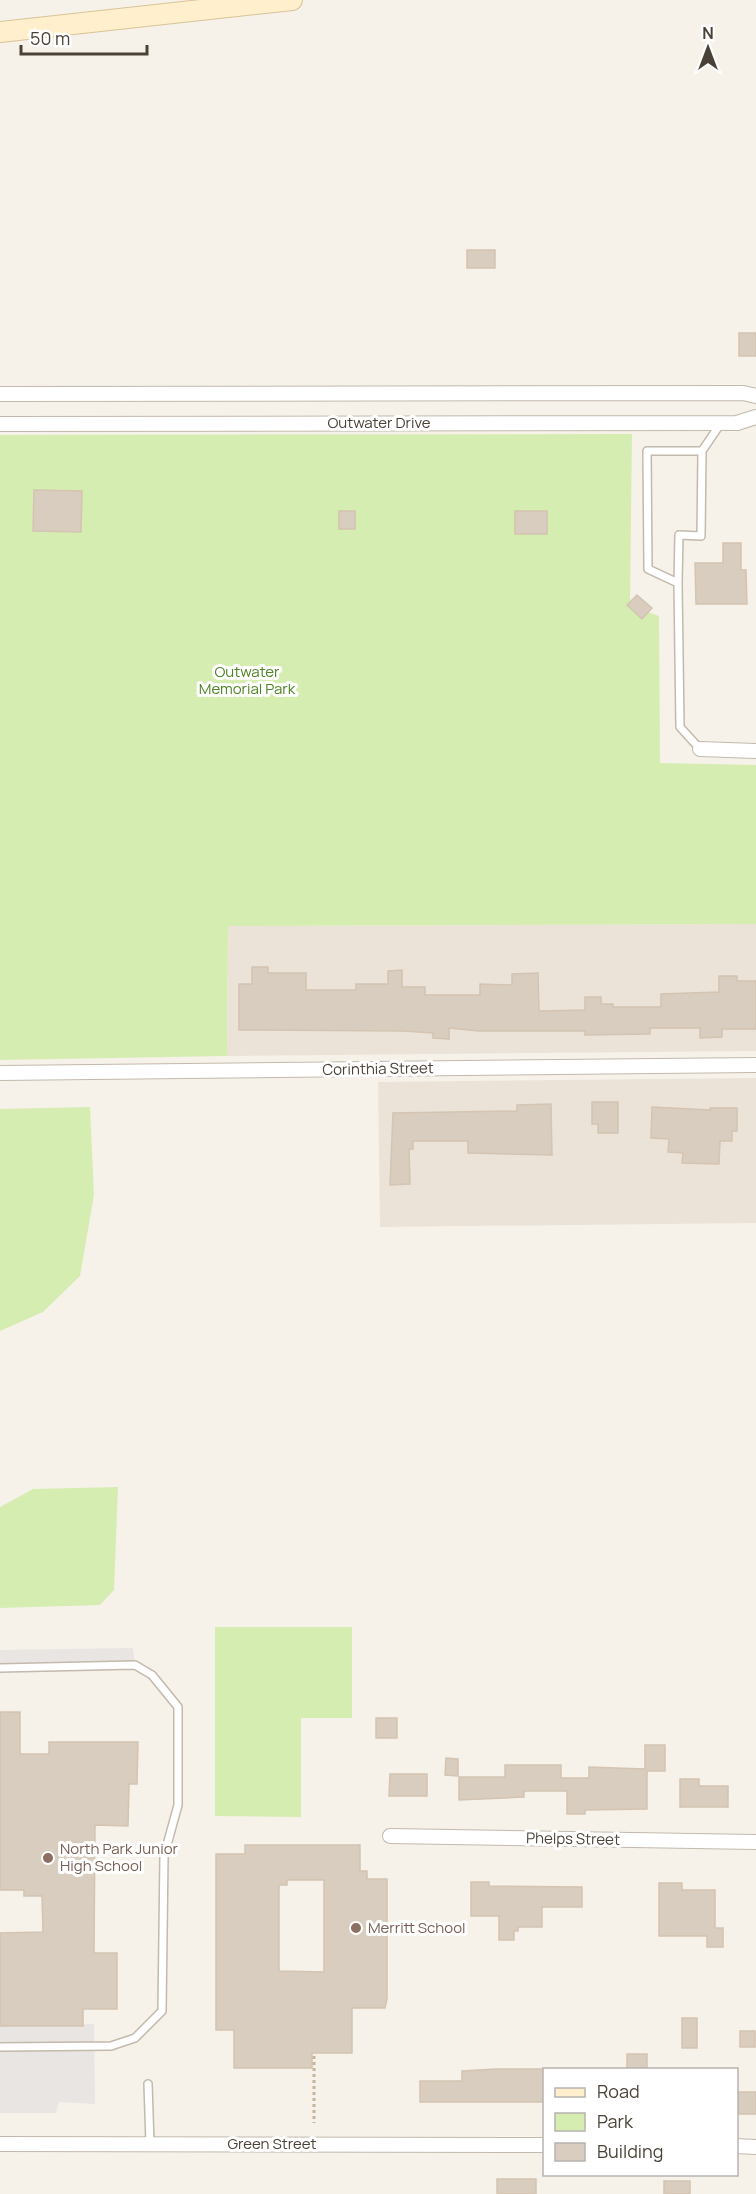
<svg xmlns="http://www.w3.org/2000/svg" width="756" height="2194" viewBox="0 0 756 2194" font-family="Manrope,sans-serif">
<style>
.residential{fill:#ebe3d8}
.green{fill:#d6edb1}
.parking{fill:#e8e5e2}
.building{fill:#d9cdbf;stroke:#d4c4b1;stroke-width:1.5;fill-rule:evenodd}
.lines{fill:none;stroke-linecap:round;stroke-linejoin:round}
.lane-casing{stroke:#c3b9ac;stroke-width:10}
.street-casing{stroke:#c3b9ac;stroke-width:16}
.secondary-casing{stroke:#dac397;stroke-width:22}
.path{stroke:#c6b49c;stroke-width:3;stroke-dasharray:3 3;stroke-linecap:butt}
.lane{stroke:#fff;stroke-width:7}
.street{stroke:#fff;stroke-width:14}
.secondary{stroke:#ffefcc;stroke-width:20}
.education-dot{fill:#8d6e63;stroke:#fff;stroke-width:2}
.labels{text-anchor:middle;stroke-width:6;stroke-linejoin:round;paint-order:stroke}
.street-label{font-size:15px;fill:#4b4237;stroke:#fff}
.park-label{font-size:15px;fill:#4f8324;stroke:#fff}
.education-label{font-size:15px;fill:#785e54;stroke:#fff;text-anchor:start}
</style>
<rect width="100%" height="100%" fill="#f6f2ea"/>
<!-- residential -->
<path class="residential" d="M756,924V1051L227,1056L228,926Z
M756,1078V1223L380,1227L378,1082Z"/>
<!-- green -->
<path class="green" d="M632,434L630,606L659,616L660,763L756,765V924L228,926L227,1056L0,1060V435Z
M90,1107L94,1195L80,1276L43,1312L0,1331V1109Z
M118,1487L114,1590L100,1605L0,1608V1507L33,1489Z
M215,1627H352V1718H301V1817L215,1816Z"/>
<!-- parking -->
<path class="parking" d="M133,1648L135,1665L0,1668V1650Z
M0,2022L94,2024L95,2104L59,2102L56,2113H0Z"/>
<!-- building -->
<path class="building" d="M467,250H495V268H467Z
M739,333H756V356H739Z
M34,490L82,491L81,532L33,531Z
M339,511H355V529H339Z
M515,511H547V534H515Z
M723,543H741V570H746L747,604H696L695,563H723Z
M637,595L652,608L642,619L627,605Z
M252,967H268V973H306V990H356V984H388V971L402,970V987H425V995H480V984L512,985V974L538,973L539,1011L585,1010V997H601V1004H613V1007H661V994L719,992V976H737V981H756V1029H722V1037L700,1038V1028H650V1034L585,1035V1031H479L449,1028V1039L433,1038V1033L403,1031L239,1030V984H252Z
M592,1102H618V1133H598V1124H592Z
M551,1104L552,1155L468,1153V1141H413V1149H409L410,1184L390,1185L393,1113L517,1111V1105Z
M652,1107L710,1110V1108H737V1131H732V1141H720L719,1164L682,1163L683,1153L668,1152L669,1139L651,1138Z
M0,1712H20V1754H49V1742H138L137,1784H129L128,1826L95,1825L94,1953H117V2009H83V2026H0V1933L43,1932L42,1896H24V1890H0Z
M376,1718H397V1738H376Z
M645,1745H665V1771H647V1809L585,1810V1814H567V1791H524V1797L459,1800V1777H505V1765H561V1778H589V1767L645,1769Z
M446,1758L458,1759V1776L445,1775Z
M390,1774H427V1796H389Z
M680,1779H699V1786H728V1807H680Z
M245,1845H360V1871H367V1879H387V1999L385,2008H352V2053H312V2068H234V2030H216V1854H245ZM287,1880H324V1972L279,1971V1885H287Z
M471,1882H489V1886L582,1887V1907H542V1927H518V1931H514V1940H499V1916H471Z
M659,1883H682V1890H715V1928H723V1947H707V1936H659Z
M682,2018H697V2048H682Z
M740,2031H755V2047H740Z
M627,2054H647V2070H627Z
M496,2069H544V2102H420V2081H462V2071Z
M737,2092H756V2114H737Z
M497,2179H536V2194H497Z
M664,2181H690V2194H664Z"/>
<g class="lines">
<defs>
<path id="lane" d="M702,451L721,423
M678,583L679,535L701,536L702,451H647L648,569L678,583L680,727L700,749
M0,1668L135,1665L152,1675L178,1707V1805L164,1856L162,2011L135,2038L111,2046L0,2047
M148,2084L150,2144"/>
<path id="street" d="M0,394L743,393L756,396
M0,424L737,423L756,417
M700,749L756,751
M0,1073L756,1065
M390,1836L756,1842
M0,2144L544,2145
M736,2146L756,2147"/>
<path id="secondary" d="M0,32L292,0"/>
</defs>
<!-- lane casing -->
<use href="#lane" class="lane-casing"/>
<!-- street casing -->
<use href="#street" class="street-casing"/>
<!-- secondary casing -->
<use href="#secondary" class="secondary-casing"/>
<!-- path -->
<path class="path" d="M314,2056V2123"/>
<!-- lane -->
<use href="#lane" class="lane"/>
<!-- street -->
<use href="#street" class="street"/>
<!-- secondary -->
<use href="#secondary" class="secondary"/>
</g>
<!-- markers -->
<g class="education-dot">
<circle cx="48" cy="1858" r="6"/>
<circle cx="356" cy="1928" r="6"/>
</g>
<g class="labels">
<!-- street labels -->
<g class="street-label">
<text x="379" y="428">Outwater Drive</text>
<text transform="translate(378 1069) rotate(-1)" y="5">Corinthia Street</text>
<text transform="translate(573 1839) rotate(1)" y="5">Phelps Street</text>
<text x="272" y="2149">Green Street</text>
</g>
<!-- park labels -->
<g class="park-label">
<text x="247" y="677">Outwater<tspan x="247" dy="17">Memorial Park</tspan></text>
</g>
<!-- education labels -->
<g class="education-label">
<text x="60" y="1854">North Park Junior<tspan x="60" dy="17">High School</tspan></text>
<text x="368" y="1933">Merritt School</text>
</g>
</g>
<!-- legend -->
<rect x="543" y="2068" width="195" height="108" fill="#ffffff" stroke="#b7b3af" stroke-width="1.5"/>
<rect x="555" y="2088" width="30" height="9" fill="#ffefcc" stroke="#b7b3af" stroke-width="1.5"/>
<text x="597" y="2098" font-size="18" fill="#4b4237">Road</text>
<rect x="555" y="2113" width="30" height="18" fill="#d6edb1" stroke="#b7b3af" stroke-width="1.5"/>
<text x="597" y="2128" font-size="18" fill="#4b4237">Park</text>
<rect x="555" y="2143" width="30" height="18" fill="#d9cdbf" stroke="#b7b3af" stroke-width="1.5"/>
<text x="597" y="2158" font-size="18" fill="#4b4237">Building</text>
<!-- north arrow -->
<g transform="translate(708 48)" stroke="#ffffff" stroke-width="4.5" paint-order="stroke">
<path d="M0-4.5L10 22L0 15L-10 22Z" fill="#4b4237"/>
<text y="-9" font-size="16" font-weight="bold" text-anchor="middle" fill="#4b4237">N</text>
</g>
<!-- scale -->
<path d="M21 45v9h126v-9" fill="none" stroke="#4b4237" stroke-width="3"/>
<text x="30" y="45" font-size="18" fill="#4b4237" stroke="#ffffff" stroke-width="4.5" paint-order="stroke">50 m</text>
</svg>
